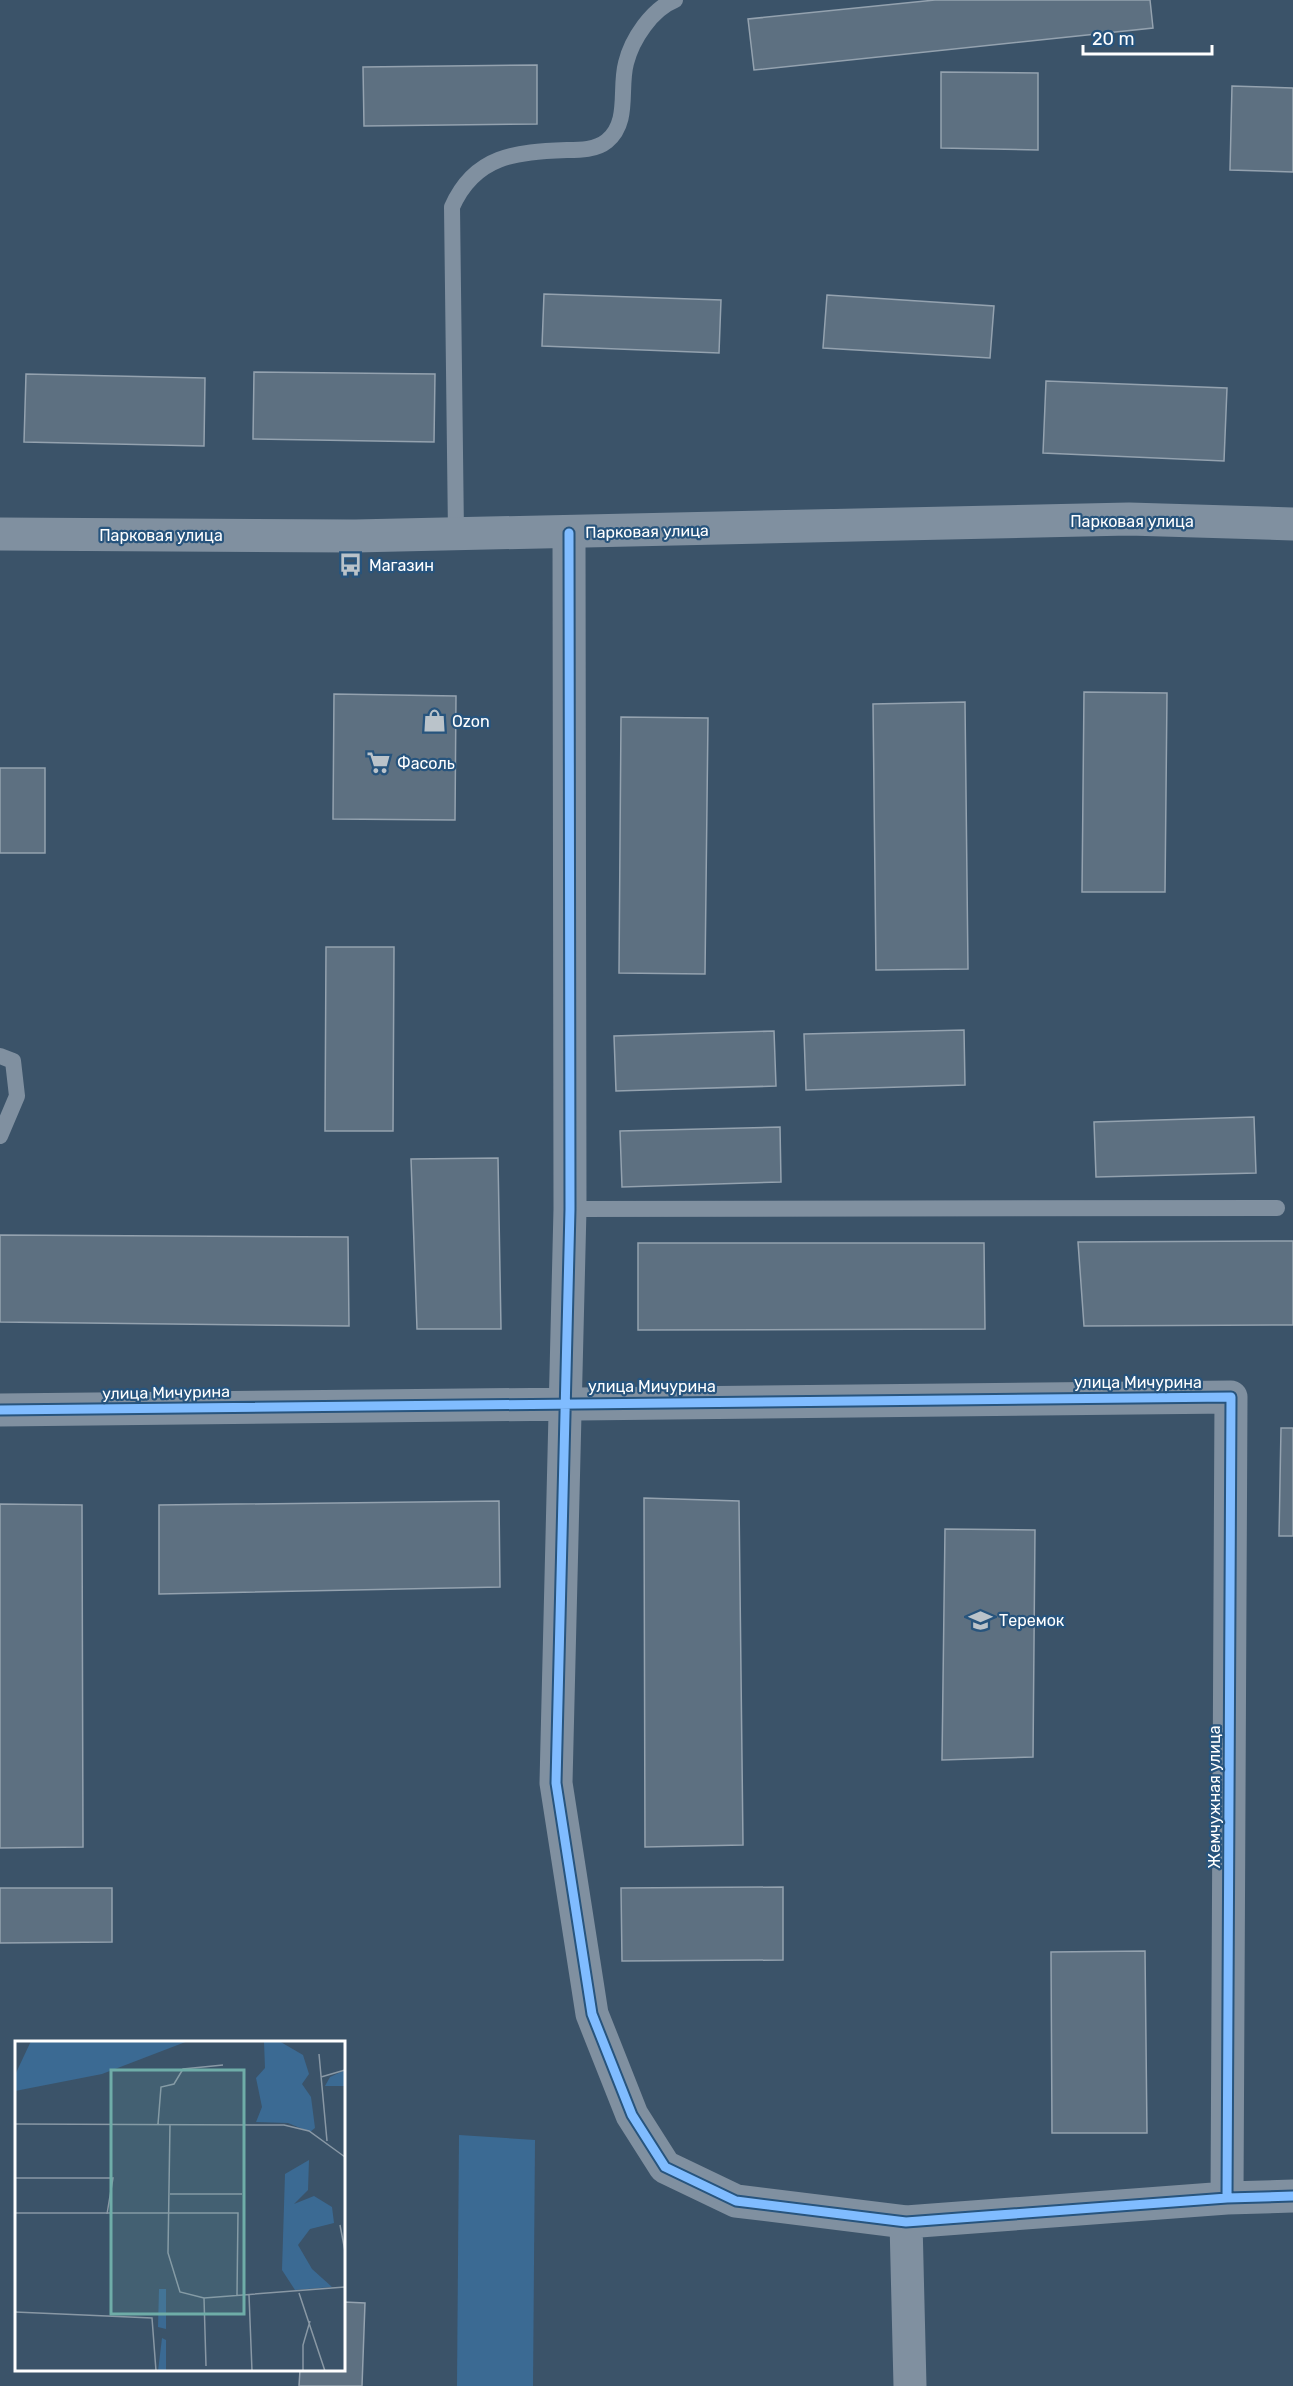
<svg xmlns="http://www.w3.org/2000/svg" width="1293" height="2386" viewBox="0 0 1293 2386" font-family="Rubik,sans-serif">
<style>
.green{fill:#3b6a93}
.building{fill:#5d7081;stroke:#94a2af;stroke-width:1.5}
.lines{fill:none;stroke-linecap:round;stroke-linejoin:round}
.service{stroke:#8090a0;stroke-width:16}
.minor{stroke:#8090a0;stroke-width:33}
.tertiary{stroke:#8090a0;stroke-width:33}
.cycleway-casing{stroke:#27547d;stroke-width:13}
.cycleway{stroke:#80bcff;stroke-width:9}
.labels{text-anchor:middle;stroke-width:4.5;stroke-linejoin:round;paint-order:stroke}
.street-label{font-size:16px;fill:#fff;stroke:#27547d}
.poi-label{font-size:16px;fill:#fff;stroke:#27547d;text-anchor:start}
.inset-road{fill:none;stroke:#8998a5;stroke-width:1.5}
.view{fill:#6fada8;fill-opacity:0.15;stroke:#6fada8;stroke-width:3}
.inset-edge{fill:none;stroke:#fff;stroke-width:3}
</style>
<rect width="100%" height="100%" fill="#3b5369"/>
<!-- green -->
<path class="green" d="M459,2135L535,2140L533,2386H457Z"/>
<!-- building -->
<path class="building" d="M935,0H1150L1153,28L754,70L748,19Z
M537,65V124L364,126L363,67Z
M941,72L1038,73V150L941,148Z
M1232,86L1293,88V172L1230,170Z
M544,294L721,300L719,353L542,346Z
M827,295L994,306L990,358L823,348Z
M254,372L435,374L434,442L253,439Z
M26,374L205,378L204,446L24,442Z
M1046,381L1227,388L1224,461L1043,453Z
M1084,692L1167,693L1165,892H1082Z
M334,694L456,696L455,820L333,819Z
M965,702L968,969L876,970L873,704Z
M621,717L708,718L705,974L619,973Z
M0,768H45V853H0Z
M326,947H394L393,1131H325Z
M964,1030L965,1085L806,1090L804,1034Z
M774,1031L776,1086L616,1091L614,1036Z
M1254,1117L1256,1173L1096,1177L1094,1122Z
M780,1127L781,1182L622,1187L620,1131Z
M498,1158L501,1329H417L411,1159Z
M0,1235L348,1237L349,1326L0,1322Z
M1293,1241V1325L1084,1326L1078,1242Z
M638,1243H984L985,1329L638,1330Z
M1281,1428H1293V1536H1279Z
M644,1498L739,1501L743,1845L645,1847Z
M499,1501L500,1587L159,1594V1505Z
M0,1504L82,1505L83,1847L0,1848Z
M945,1529L1035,1530L1033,1757L942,1760Z
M783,1887V1960L622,1961L621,1888Z
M0,1888H112V1942L0,1943Z
M1145,1951L1147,2133H1052L1051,1952Z
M344,2302L365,2303L362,2386H299L300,2370H344Z"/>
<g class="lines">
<!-- service -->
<path class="service" d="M456,534L452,207C475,155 516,152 567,150C580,150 596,150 607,141C630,122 619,89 626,63C632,39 652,9 675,0
M0,1056L13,1061L17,1096L0,1136
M570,1209L1277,1208"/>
<!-- minor -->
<path class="minor" d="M569,533L570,1209L556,1783L592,2014L632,2115L665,2167L736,2201L906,2222L1227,2198L1293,2196
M0,1410L1231,1397L1227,2198
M906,2222L910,2386"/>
<!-- tertiary -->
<path class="tertiary" d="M0,534L355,536L1129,519L1293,524"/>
<defs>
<path id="cycleway" d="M569,533L570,1209L556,1783L592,2014L632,2115L665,2167L736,2201L906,2222L1227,2198L1293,2196
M0,1410L1231,1397L1227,2198"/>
</defs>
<!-- cycleway casing -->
<use href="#cycleway" class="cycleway-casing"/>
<!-- cycleway -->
<use href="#cycleway" class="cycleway"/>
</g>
<!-- icons -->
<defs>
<symbol id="bus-bare" viewBox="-9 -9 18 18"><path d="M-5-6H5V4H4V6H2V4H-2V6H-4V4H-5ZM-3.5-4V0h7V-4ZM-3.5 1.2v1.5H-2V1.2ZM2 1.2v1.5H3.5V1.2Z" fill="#bac3ca" stroke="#27547d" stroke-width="2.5" paint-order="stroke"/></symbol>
<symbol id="shop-bare" viewBox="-9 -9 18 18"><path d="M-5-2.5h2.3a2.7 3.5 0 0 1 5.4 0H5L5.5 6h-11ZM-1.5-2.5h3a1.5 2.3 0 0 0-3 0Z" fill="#bac3ca" stroke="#27547d" stroke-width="2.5" paint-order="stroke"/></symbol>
<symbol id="supermarket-bare" viewBox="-9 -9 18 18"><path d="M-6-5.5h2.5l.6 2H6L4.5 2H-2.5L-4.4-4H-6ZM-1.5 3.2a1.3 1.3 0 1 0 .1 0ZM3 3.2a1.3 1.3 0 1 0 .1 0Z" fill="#bac3ca" stroke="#27547d" stroke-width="2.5" paint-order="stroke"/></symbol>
<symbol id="school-bare" viewBox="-9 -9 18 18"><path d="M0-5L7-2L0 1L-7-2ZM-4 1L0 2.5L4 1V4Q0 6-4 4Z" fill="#bac3ca" stroke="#27547d" stroke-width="2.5" paint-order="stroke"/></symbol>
</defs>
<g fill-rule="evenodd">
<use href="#bus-bare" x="334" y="548" width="33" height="33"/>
<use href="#shop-bare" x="418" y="704" width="33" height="33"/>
<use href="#supermarket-bare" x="362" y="746" width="33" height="33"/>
<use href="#school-bare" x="964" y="1604" width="33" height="33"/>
</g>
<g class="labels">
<!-- street labels -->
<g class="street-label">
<text x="1132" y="527">Парковая улица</text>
<text transform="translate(647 531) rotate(-1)" y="6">Парковая улица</text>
<text x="161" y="541">Парковая улица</text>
<text x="1138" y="1388">улица Мичурина</text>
<text x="652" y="1392">улица Мичурина</text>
<text transform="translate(166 1392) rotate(-1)" y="6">улица Мичурина</text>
<text transform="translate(1214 1797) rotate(-90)" y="6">Жемчужная улица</text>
</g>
<!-- poi labels -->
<g class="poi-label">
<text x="369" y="571">Магазин</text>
<text x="452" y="727">Ozon</text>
<text x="397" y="769">Фасоль</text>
<text x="999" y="1626">Теремок</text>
</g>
</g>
<!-- overview -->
<g transform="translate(15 2041)">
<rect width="330" height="330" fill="#3b5369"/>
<path d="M16,0H173L87,33L0,50V34ZM264,0L288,14L294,33L287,43L296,56L300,87L295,91L273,82L241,81L247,66L241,37L250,27L249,1ZM330,29V45H310L315,36ZM294,119L293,149L279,163L299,155L317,166L319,182L295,188L283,204L297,228L317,246L280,249L267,229L270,133ZM144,248H151V288L143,286ZM147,297L151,299V330H143Z" fill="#3b6a93"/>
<path class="inset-road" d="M304,13L312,100M306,36L330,29M0,83L269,84L294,90L330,116M143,83L146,46L159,43L168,28L208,24M155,83L153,212L165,251L189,257L330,246M0,137H98L92,173M155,153H227M0,172H223L222,254M325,184L330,210M284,252L310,330M234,254L237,330M189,257L191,325M0,271L137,277L141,330M288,330V304L295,280"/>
<path class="view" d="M96,29H229V273H96Z"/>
<rect width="330" height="330" class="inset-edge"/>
</g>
<!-- scale -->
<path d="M1083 45v9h129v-9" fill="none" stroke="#ffffff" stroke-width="3"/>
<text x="1092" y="45" font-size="18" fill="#ffffff" stroke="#27547d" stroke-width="4.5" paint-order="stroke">20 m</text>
</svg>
